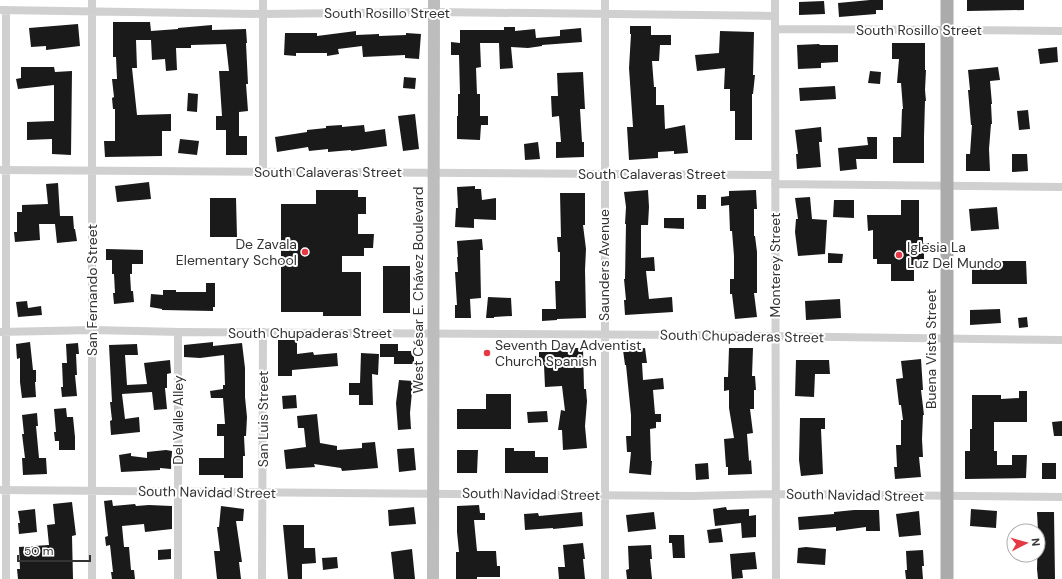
<svg xmlns="http://www.w3.org/2000/svg" width="1062" height="579" viewBox="0 0 1062 579" font-family="'DM Sans',sans-serif">
<style>
.building{fill:#1a1a1a}
.lines{fill:none;stroke-linecap:round;stroke-linejoin:round}
.street{stroke:#d0d0d0;stroke-width:8}
.secondary{stroke:#bdbdbd;stroke-width:12}
.primary{stroke:#ababab;stroke-width:13}
.poi-dot{fill:#e63946;stroke:#fff;stroke-width:1.5}
.labels{text-anchor:middle;stroke-width:4;stroke-linejoin:round;paint-order:stroke}
.street-label{font-size:14px;fill:#333;stroke:#fff}
.poi-label{font-size:14px;fill:#333;stroke:#fff;text-anchor:start}
</style>
<rect width="100%" height="100%" fill="#fff"/>
<!-- building -->
<path class="building" d="M870,0H883V10H876V14L839,17L838,3Z
M967,0H1024V10L967,11Z
M824,1L825,14L799,15V2Z
M113,22H150L151,31L178,29V28L212,25V30L246,29L247,43H246L248,84H246L248,111L239,112V136H247V155H226V130H216V116H222L219,71H229L226,44L191,45V48H176L177,70L166,71L165,59L152,60L151,40H136L137,68H132L137,115L171,114V131H162V156L105,157L104,141H115V109H113L112,98L114,97L112,79H117L116,57H113Z
M78,24L80,46L46,50V46L31,47L29,28Z
M630,26H651V35H671V45H660L659,61H652L654,87H656V105H664L665,129L685,125L688,153L674,154V151L658,152V158L629,160L627,127H633L629,68L631,34H630Z
M504,27H515V31L535,29L536,38L560,36V30L581,28L582,42L542,45V46L528,48L511,47L513,68L500,69L499,43H480L481,67L476,68L477,94H480V116H488V125H481L480,140L457,139V116H458V94H460L459,55H451V42L460,43V30H504Z
M356,31V35L379,34V36L406,35V33L421,34L419,59L405,58V55L363,57L362,46L338,49L339,54L327,56V53H296V56L284,55L285,33H317V36Z
M720,31L754,32L753,75H755L753,94H752V140H735V111H730V89H724L725,68L697,71L695,55L719,53Z
M892,43H925V70H926L925,90L926,101H925L924,136V163H893V137H901L902,109H903L901,83H897L899,59H892Z
M819,44L820,45H838V62L821,63V68L798,69L797,45Z
M1057,47L1058,62L1040,64L1038,49Z
M21,67H54L55,72L72,71L71,155L52,154V139L27,140V122L54,121V85L18,89L16,79L21,78Z
M998,67L1000,80L990,81L992,104H991L992,124H991L989,149L990,171H966V154H970L972,125H971L968,90H970L968,70Z
M870,71L881,72L880,84L868,83Z
M583,72L585,109H580L582,142H584V157L556,158V142H561L559,116L552,117L551,96H558L557,73Z
M404,77L416,78L415,89L403,88Z
M835,86L836,99L800,101L799,88Z
M188,93L198,94L197,112L187,111Z
M1028,110L1030,129L1019,130L1017,111Z
M415,114L419,149L403,151L398,116Z
M342,125V127L364,125L365,132L385,129L387,146L351,151V150L328,152V149L309,151L308,147L277,152L275,137L307,132V130L326,128V126Z
M821,127L822,142H819L821,167L797,169L796,154H798L795,130Z
M867,137H877V159H856L857,169L840,171L838,148L868,145Z
M180,139L199,141L197,155L178,153Z
M538,142L540,159L525,160L524,144Z
M1012,154H1027L1028,171L1012,172Z
M149,182L151,199L117,202L115,186Z
M58,183L60,216H73L74,229H75L77,241L57,243L55,224H39L40,240L15,242L14,232H17V212H22V205L48,204L46,184Z
M475,186V189H481L482,200L496,198V220L474,219V228L455,227L456,208H458L457,187Z
M316,190H358V197H366V214H358V234H374L373,248H364V256H342V272H361V316H323V312H281V204H316Z
M648,190L649,207L648,225H641V258L654,257L655,271H646L649,299L672,297L673,312L625,315L624,300H626L624,279H625L626,224H625L626,207L624,192Z
M756,190L757,209H754V236H755L757,252V293H754L757,317L735,319L732,294H730V279H734V256L732,231H730L729,205L721,206V197L729,196V191Z
M560,193H585V225H583L586,249L585,270L586,318L557,319V320L542,321V309H556L555,281H560V252H558L557,237H561Z
M697,195H706V209H697Z
M810,197L812,219L827,220L825,254L798,256L795,232L796,219H798L795,198Z
M210,198H236L237,237H210Z
M834,200H854V218L833,217Z
M901,200H919V237H923V243H929V252H924V266H914V281H891V264H877V259H873V230L868,231L867,215H901Z
M997,207L999,229L971,231L969,209Z
M664,218H684V229L664,228Z
M482,239L483,250H480L481,298L470,299L471,318H455V305H457L455,272H458L457,257H458L457,241Z
M106,249L143,250V264H132V274H130L131,291H133L134,302L114,304L113,293H115L114,274H112V260H106Z
M828,253L843,254L842,263H828Z
M972,261H1026L1027,284H972Z
M383,266H410V313H383Z
M206,283H215V307H213V311L162,310V309L150,307L151,294L163,295V290H176V292H206Z
M488,297L511,298L512,316L494,317V318H486Z
M840,299L841,318L806,320L805,301Z
M27,301L28,308L41,306L42,315L18,317L16,302Z
M1000,309L1001,323L970,325V310Z
M1027,317L1028,327L1019,328L1018,318Z
M278,340H297V354L313,352L314,355L337,353L338,366L292,370V376H278Z
M30,342L33,370H36V382H35L36,397L22,398L20,382V358L17,359L16,344Z
M213,342V346L242,343L245,368V397L247,417L246,436H244L245,456H243V478H224V475H199V458H224V436H217V424H225L223,398H211L210,391L223,389V385H225L224,355L200,358L184,357V345Z
M78,343L79,354H76L77,375H75L77,396L62,397L61,387H63L62,363H67L66,344Z
M137,344L138,355H125L127,385L147,384L144,363L170,360L171,373L167,374V388H165L167,409L154,410L152,392L122,394L125,419L139,417L140,432L111,435L110,421L112,420L110,402H112L109,345Z
M380,344H398V351H414V364H394V357H380Z
M554,348H583L584,389H586L587,401L585,426L587,448L563,450L562,430H558L561,410L565,411L562,386L545,387L544,365H539V352H554Z
M645,348L647,363H642L643,380L663,378L664,389L653,390L655,414H661V422H656V428L650,429L651,461H652L651,475L629,473L631,452H627L626,436H631V415L626,365H625L623,350Z
M729,348H753L752,376H755L756,390H754V409H750L753,433L747,434L749,461L751,460L752,474L728,475V467H726L724,439L734,438L729,408V390L724,391V377H728Z
M361,353L379,354L378,375L372,374L373,405H359V395H349V383H360Z
M921,359L923,390H921L924,415H923L922,439L923,457H919L921,477L895,479L894,467H897L896,445H901V420H903L901,405H899L896,379L903,378L901,361Z
M796,360H829L830,374H815L814,397L795,396Z
M399,380L413,381L410,413L411,429L398,430L396,403Z
M1019,391H1027V422H994V451H997V465H1012V455H1027L1026,478L965,479V451H970V429H972V395H1001V399L1019,398Z
M486,394H511V429H457V409H486Z
M296,395L297,408L283,409L282,396Z
M66,408L67,417H73L75,437V450H59V441H55L54,432H56L54,409Z
M547,411L548,422L528,423L527,412Z
M37,413L38,426H36L39,458H46L47,474L23,475L22,458H25L22,434H24L22,415Z
M317,414L320,443L337,446V450L362,448V443L375,442L378,468L342,471L341,468L314,464L315,467L286,469L284,450L306,447L304,428H298L297,416Z
M800,418H825V429H821L823,474L801,476L799,460Z
M1062,421V436H1054L1052,422Z
M414,448L416,470L399,472L397,449Z
M505,448H514V451H535V457H548V473H505Z
M166,450L172,451L171,469L160,468V470L121,472L119,455L131,453V456L147,458V452Z
M457,450H478L477,473H457Z
M708,463L709,479L696,480L695,464Z
M1042,463H1056V479H1042Z
M112,500L113,506L135,504L136,506L149,505L172,506V529L145,532L144,524L122,526L124,547H129L131,570H134L135,579H112L111,572H113L110,545L106,546L105,537L108,536L104,501Z
M72,502L76,535L72,536L73,579H18L17,569H20L19,547L49,545L47,525L55,524L53,504Z
M479,505L480,513H485V520H474L477,551H496L497,566H500V577H477V579H456V552H459L457,532V506Z
M221,506L244,509L243,521H236L242,562H239L241,579H217L214,551H220L217,527H219Z
M414,507L416,524L389,526L388,510Z
M726,507L727,510L749,509V516L756,515V537L742,538L741,523L715,526L713,509Z
M35,509L37,532L19,534L18,523H20L18,511Z
M971,509L997,511L996,528L970,526Z
M854,510H879L880,531H866V527L836,531V527L799,530L798,517L834,514V512Z
M919,511L921,535L899,537L896,514Z
M582,512L583,526L553,529V528L525,530L524,514L538,513L539,516Z
M654,512L656,529L628,532L626,515Z
M1037,512H1054L1055,579H1038L1037,569L1038,531Z
M283,525H304V548H315L316,563L302,564V579H288Z
M721,528L723,542L709,543L707,530Z
M669,535H684L685,558H673L672,543H669Z
M583,543L585,559H583L585,579H559L558,567H565L563,545Z
M651,545L652,559H650L652,579H627L626,570L629,569L628,546Z
M806,547L826,549L825,565L797,563L798,548Z
M171,549V559L158,560V550Z
M412,549L415,579H394L391,552Z
M923,550L924,566H922L923,579H906L905,570H907L906,551Z
M755,552L757,569L742,570L743,578L732,579L730,554Z
M337,557L338,568L323,570L322,558Z"/>
<g class="lines">
<!-- street -->
<path class="street" d="M775,0L776,579
M0,10L263,14L434,12L775,16
M6,10V579
M775,29L957,30L1062,31
M0,170L775,175
M263,173V0
M775,184L1062,187
M0,332L92,330L181,332L690,335L1062,340
M0,490L691,496L776,494L1062,497
M92,579V0
M178,579V332
M262,579L263,332
M605,579V0"/>
<!-- secondary -->
<path class="secondary" d="M433,579L434,0"/>
<!-- primary -->
<path class="primary" d="M947,0V579"/>
</g>
<!-- markers -->
<g class="poi-dot">
<circle cx="305" cy="252" r="4"/>
<circle cx="899" cy="255" r="4"/>
<circle cx="487" cy="353" r="4"/>
</g>
<g class="labels">
<!-- street labels -->
<g class="street-label">
<text x="387" y="18">South Rosillo Street</text>
<text x="919" y="35">South Rosillo Street</text>
<text x="328" y="177">South Calaveras Street</text>
<text x="652" y="179">South Calaveras Street</text>
<text transform="translate(604 265) rotate(-90)" y="5">Saunders Avenue</text>
<text transform="translate(775 265) rotate(-90)" y="5">Monterey Street</text>
<text transform="translate(92 290) rotate(-90)" y="5">San Fernando Street</text>
<text transform="translate(418 290) rotate(-90)" y="5">West César E. Chávez Boulevard</text>
<text x="310" y="338">South Chupaderas Street</text>
<text transform="translate(742 336) rotate(1)" y="5">South Chupaderas Street</text>
<text transform="translate(931 349) rotate(-90)" y="5">Buena Vista Street</text>
<text transform="translate(263 419) rotate(-90)" y="5">San Luis Street</text>
<text transform="translate(178 420) rotate(-90)" y="5">Del Valle Alley</text>
<text transform="translate(207 492) rotate(1)" y="5">South Navidad Street</text>
<text transform="translate(531 494) rotate(1)" y="5">South Navidad Street</text>
<text transform="translate(855 495) rotate(1)" y="5">South Navidad Street</text>
</g>
<!-- poi labels -->
<g class="poi-label">
<text x="297" y="249" text-anchor="end">De Zavala<tspan x="297" dy="16">Elementary School</tspan></text>
<text x="907" y="252">Iglesia La<tspan x="907" dy="16">Luz Del Mundo</tspan></text>
<text x="495" y="350">Seventh Day Adventist<tspan x="495" dy="16">Church Spanish</tspan></text>
</g>
</g>
<!-- north arrow -->
<g transform="translate(1026 543) rotate(84)"><circle r="19" fill="#ffffff" stroke="#adadad"/>
<path d="M0-3L7 15L0 10L-7 15Z" fill="#e63946"/>
<text y="-6" font-size="11" font-weight="bold" text-anchor="middle" fill="#333333">N</text>
</g>
<!-- scale -->
<path d="M18 555v6h72v-6" fill="none" stroke="#333333" stroke-width="2"/>
<text x="24" y="555" font-size="12" fill="#333333" stroke="#ffffff" stroke-width="3" paint-order="stroke">50 m</text>
</svg>
